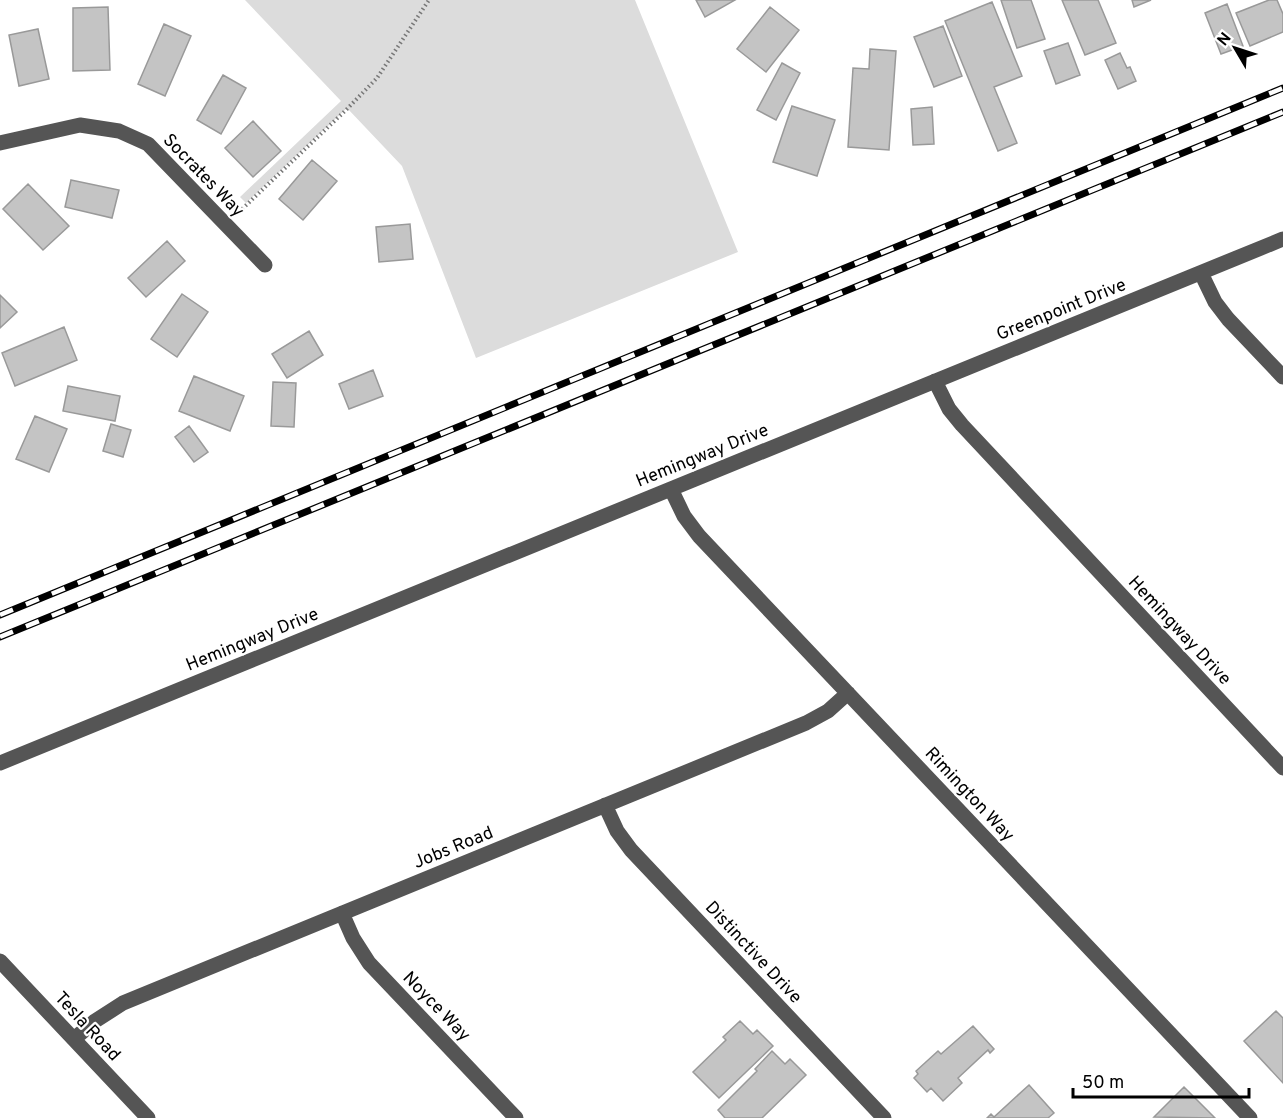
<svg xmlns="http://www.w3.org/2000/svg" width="1283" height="1118" viewBox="0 0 1283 1118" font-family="Overpass,sans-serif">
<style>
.green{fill:#dcdcdc}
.building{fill:#c4c4c4;stroke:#999;stroke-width:1.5}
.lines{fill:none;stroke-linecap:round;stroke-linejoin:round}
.path{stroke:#777;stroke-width:4;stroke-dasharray:1.5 3;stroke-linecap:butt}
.minor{stroke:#555;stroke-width:15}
.rail-casing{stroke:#000;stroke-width:7}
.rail{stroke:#fff;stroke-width:4.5;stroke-dasharray:14;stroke-linecap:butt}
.labels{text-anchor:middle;stroke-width:4.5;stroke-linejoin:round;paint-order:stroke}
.street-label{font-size:18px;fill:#000;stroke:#fff}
</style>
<rect width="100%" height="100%" fill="#fff"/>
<!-- green -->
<path class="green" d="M245,0H635L738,252L476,358L402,166L347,108L246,203L240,197L341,101Z"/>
<!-- building -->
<path class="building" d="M696,0H735L705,17Z
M1001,0H1031L1045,39L1017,48Z
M1062,0H1098L1116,43L1085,55Z
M1132,0H1151L1134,7Z
M1269,0H1277L1283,14V32L1250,46L1236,13Z
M992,2L1022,76L994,87L1017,143L998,151L945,21Z
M1227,4L1243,46L1221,54L1205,13Z
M108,7L110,70L73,71V8Z
M770,7L799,30L766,72L737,49Z
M164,24L191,36L165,96L138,84Z
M943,26L962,76L934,87L914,37Z
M38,29L49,79L19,86L9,35Z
M1068,43L1080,75L1056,84L1044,51Z
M870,49L896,51L889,150L848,147L853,68L869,69Z
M1120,53L1127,68L1130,67L1136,81L1118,89L1105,60Z
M782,63L800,73L776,120L757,110Z
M223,75L246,88L221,134L197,120Z
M792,106L835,120L817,176L773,162Z
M932,107L934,144L913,145L911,109Z
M253,121L281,151L253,177L225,148Z
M312,160L337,181L303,220L279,199Z
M71,180L119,190L112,218L65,207Z
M28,184L69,226L43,250L3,209Z
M410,224L413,259L379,262L376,227Z
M167,241L185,261L146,297L128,278Z
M182,294L208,312L177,357L151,339Z
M0,295L17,312L0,328Z
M64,327L77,360L15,386L2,353Z
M309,331L323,355L287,378L272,354Z
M373,370L383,396L349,409L339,384Z
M194,376L244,396L230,431L179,411Z
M273,382L296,383L294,427L271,426Z
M68,386L120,396L115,421L63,411Z
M35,416L67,429L49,472L16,459Z
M111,424L131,430L123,457L103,451Z
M189,426L208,452L194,462L175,437Z
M1276,1011L1283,1018V1083L1244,1041Z
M740,1021L753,1034L757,1030L773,1046L719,1098L693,1072L726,1040L723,1037Z
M973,1026L994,1049L990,1053L988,1050L958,1078L962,1083L943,1101L931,1088L927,1092L914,1078L918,1074L916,1071L938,1051L941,1054Z
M772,1051L785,1064L790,1059L806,1075L762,1118H725L718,1110L757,1071L755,1069Z
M1029,1085L1054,1113L1048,1118H987L991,1114L994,1117Z
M1184,1087L1215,1118L1154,1117Z"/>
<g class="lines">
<!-- path -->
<path class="path" d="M239,212L346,110L377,78L429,0"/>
<!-- minor -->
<path class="minor" d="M0,143L80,125L119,131L148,144L265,265
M1201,273L1215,302L1228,319L1283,377
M935,381L949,409L962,425L1283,768
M671,489L684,516L699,536L1250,1118
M0,763L1283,239
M605,805L617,831L631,850L884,1118
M342,913L353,938L369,963L516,1118
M0,961L148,1118
M74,1039L95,1021L123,1003L806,723L828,711L848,693"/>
<defs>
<path id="rail" d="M0,615L1283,88
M0,637L1283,112"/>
</defs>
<!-- rail casing -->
<use href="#rail" class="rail-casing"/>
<!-- rail -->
<use href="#rail" class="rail"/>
</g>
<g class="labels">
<!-- street labels -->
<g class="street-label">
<text transform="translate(204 175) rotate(46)" y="6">Socrates Way</text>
<text transform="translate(1061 309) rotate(-22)" y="6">Greenpoint Drive</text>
<text transform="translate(702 455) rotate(-22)" y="6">Hemingway Drive</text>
<text transform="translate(1180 630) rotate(47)" y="6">Hemingway Drive</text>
<text transform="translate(252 639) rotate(-22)" y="6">Hemingway Drive</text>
<text transform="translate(970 794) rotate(47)" y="6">Rimington Way</text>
<text transform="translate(453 847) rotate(-22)" y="6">Jobs Road</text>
<text transform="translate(754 952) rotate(47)" y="6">Distinctive Drive</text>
<text transform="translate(437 1006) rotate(46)" y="6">Noyce Way</text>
<text transform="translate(88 1026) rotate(47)" y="6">Tesla Road</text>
</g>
</g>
<!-- north arrow -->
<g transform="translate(1235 48) rotate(309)" stroke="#ffffff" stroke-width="4.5" paint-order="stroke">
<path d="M0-4.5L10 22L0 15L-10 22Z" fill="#000000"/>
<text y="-9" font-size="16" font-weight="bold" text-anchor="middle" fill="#000000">N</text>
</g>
<!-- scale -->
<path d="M1073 1088v9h176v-9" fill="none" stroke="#000000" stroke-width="3"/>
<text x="1082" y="1088" font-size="18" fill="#000000" stroke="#ffffff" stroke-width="4.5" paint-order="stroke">50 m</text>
</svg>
